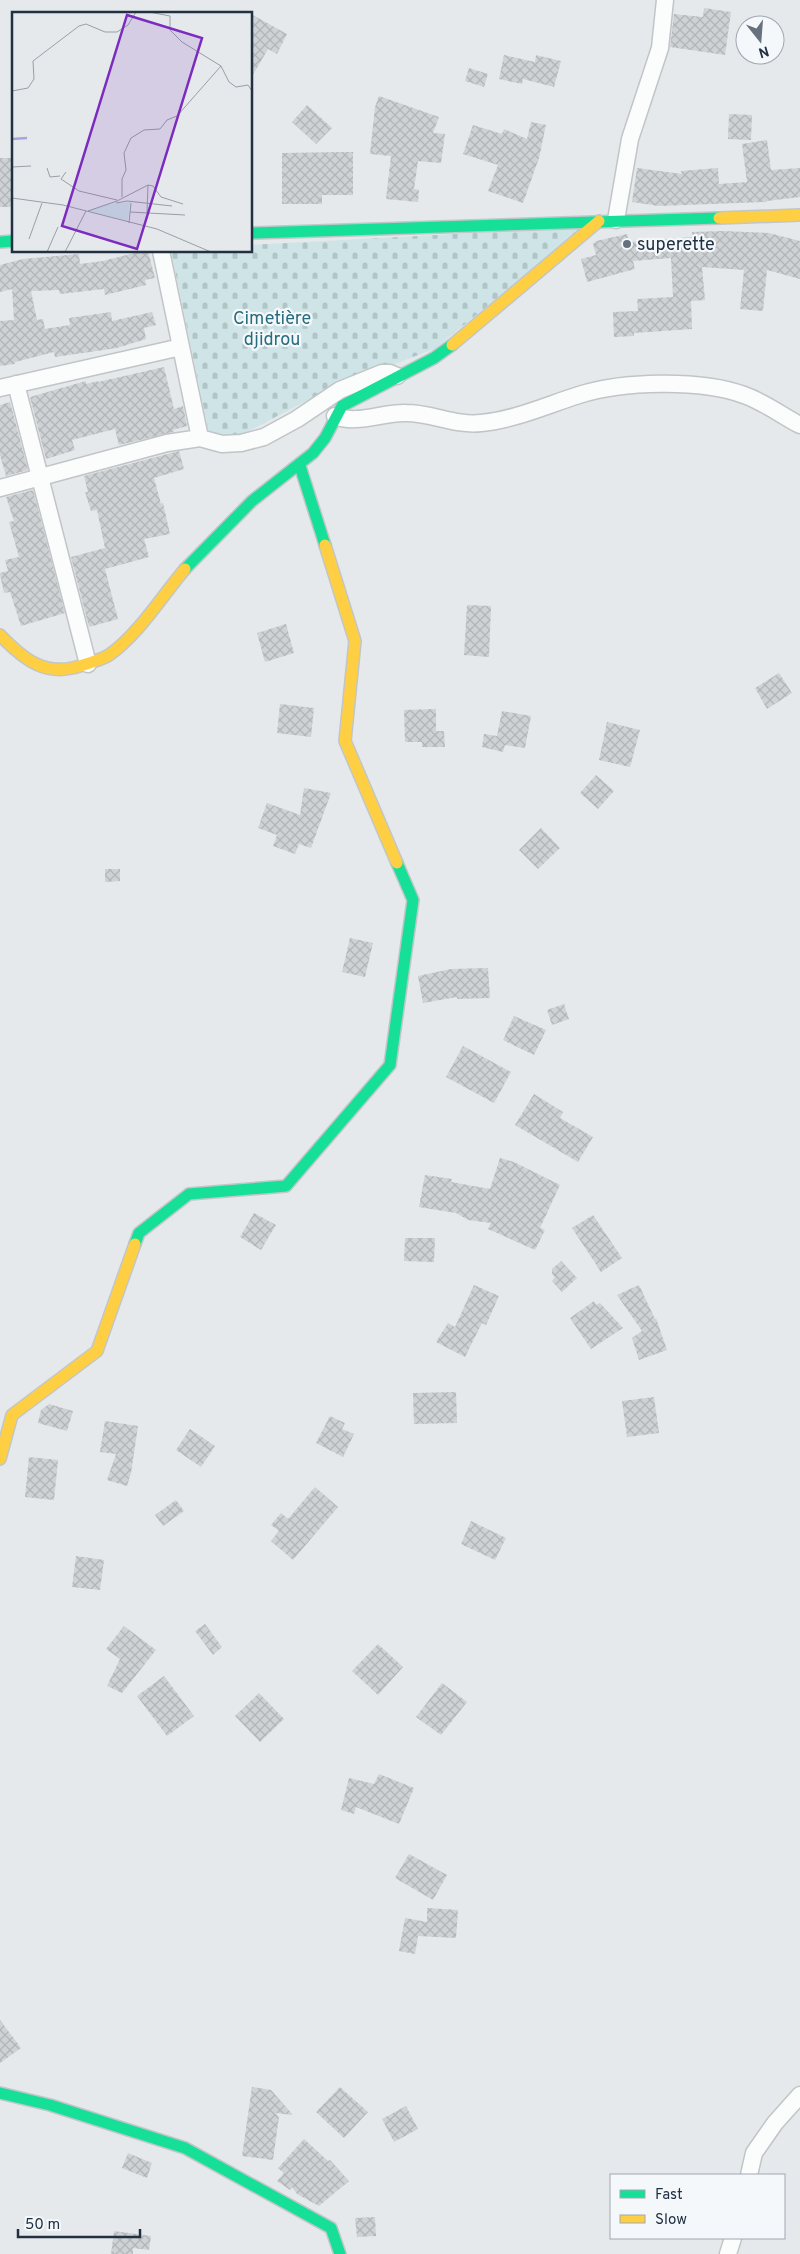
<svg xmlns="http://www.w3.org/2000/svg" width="800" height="2254" viewBox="0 0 800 2254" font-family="Overpass,sans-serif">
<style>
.cemetery{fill:url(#cemetery-stones)}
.building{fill:url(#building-cross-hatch)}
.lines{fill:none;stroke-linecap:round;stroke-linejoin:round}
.street-casing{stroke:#c1c5c7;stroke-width:19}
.fast-casing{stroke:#c1c6c9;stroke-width:14}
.slow-casing{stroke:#c1c6c9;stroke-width:14}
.street{stroke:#fbfcfc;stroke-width:16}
.fast{stroke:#16e098;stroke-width:11}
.slow{stroke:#ffcf43;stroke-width:11}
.poi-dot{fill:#66717d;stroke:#f4f8fa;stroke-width:2}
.labels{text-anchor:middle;stroke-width:4.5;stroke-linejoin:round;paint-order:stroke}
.poi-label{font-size:18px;fill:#213042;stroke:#f4f8fa;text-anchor:start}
.park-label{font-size:18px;fill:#276d7d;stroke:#f4f8fa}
.inset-river{fill:none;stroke:#a4a7de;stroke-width:2.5}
.inset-road{fill:none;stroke:#979fa7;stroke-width:1}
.view{fill:#7b2cbf;fill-opacity:0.15;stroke:#7b2cbf;stroke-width:2.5}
.inset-edge{fill:none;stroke:#213042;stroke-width:2.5}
</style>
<defs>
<pattern id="cemetery-stones" width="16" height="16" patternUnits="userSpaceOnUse" patternTransform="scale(1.25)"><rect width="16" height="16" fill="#cee4e6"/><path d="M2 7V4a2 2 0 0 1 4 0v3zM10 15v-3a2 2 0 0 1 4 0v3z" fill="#b1c4c6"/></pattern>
<pattern id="building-cross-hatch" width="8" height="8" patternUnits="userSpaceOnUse" patternTransform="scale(1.25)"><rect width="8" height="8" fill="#ced2d4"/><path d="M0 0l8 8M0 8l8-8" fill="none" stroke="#b1b5b7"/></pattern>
</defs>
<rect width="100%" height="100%" fill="#e6e9eb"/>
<!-- cemetery -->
<path class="cemetery" d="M586,227L434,349L327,390L243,434L210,438L171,251H251V245Z"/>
<!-- building -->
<path class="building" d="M704,8L731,12L725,55L670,47L674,14L703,17Z
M251,14L287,34L277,54L268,49L251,78Z
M504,55L535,62L536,55L561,61L554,87L523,79L522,84L499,79Z
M469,68L488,74L484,87L465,81Z
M379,96L439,117L433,133L445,134L441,163L418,161L414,189L419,190L418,202L386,199L391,156L370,154L375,107Z
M307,105L332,128L316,144L292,122Z
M729,114L752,115L751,140L728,139Z
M531,122L546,125L539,158L523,203L488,191L498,165L463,154L473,125L502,134L504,129L527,139Z
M767,140L771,170L800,168V197L767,201V202L659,206L632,202L637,168L682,174L681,171L718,168L719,184L747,182L742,144Z
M342,152H353V195H322V204H282V153Z
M0,158H14V207H0Z
M723,231L769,233L800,241V279L767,270L763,311L740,309L744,270L702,267L705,300L691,301L692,329L634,333V336L614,337L613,312L638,311L637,299L673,297L671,258L633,261L635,269L587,282L581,259L596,255L593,244L596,241L623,235L627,234L629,242L692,237V232Z
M142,251H148L155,278L145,280L146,285L105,295L104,289L60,294L59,290L31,291L37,320L43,319L45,329L70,325L69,318L111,312L112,321L152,312L156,325L144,328L146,339L117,348L55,357L54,352L15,362V364L0,366V321L14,320L12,289L0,292V265L23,259L79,254L80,264L103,261Z
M164,367L174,409L183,406L187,426L173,430L174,432L119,445L115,429L72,440L75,450L46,459L30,397L86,381V384L98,381V382Z
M10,402L28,470L6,476L0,455V405Z
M179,451L184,469L154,478L161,504L163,503L170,534L144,539L149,557L105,569L118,619L89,627L71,557L105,548L97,510L91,511L85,492H88L84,476Z
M33,490L65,613L21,626L10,592L4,593L0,575V573L8,571L5,560L19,557L9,522L14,521L6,497Z
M467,605L491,606L489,657L464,655Z
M286,624L294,653L265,662L257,633Z
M779,673L792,693L767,709L755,688Z
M280,704L314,708L311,737L277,733Z
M436,709V731H444L445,747H422V742H405L404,710Z
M502,711L531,716L525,748L505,745L503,752L482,747L484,734L497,736Z
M607,722L640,730L630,767L599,760Z
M596,775L614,791L598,809L580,793Z
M304,788L331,793L311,848L299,844L295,854L273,846L277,835L258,828L267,803L300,815Z
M541,828L560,848L538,869L519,850Z
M105,869H120V881L105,882Z
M350,938L373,943L365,977L342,972Z
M488,968L490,998L457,999V997L423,1003L418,976L451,969Z
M564,1004L569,1019L552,1025L547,1010Z
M514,1016L546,1030L534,1055L503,1040Z
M463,1046L511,1072L494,1103L446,1077Z
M534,1094L563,1112L560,1118L593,1137L578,1162L515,1125Z
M500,1158L514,1162L560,1185L540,1228L545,1230L535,1250L488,1229L491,1223L468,1220L456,1213L419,1207L425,1175L452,1179L451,1182L490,1189Z
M254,1213L276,1225L261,1250L240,1237Z
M593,1215L622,1258L601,1272L572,1228Z
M405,1238H435L434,1262L404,1261Z
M561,1261L577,1278L562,1292L552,1281L555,1277L552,1274V1269Z
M474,1285L499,1296L486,1325L482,1323L465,1357L436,1342L448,1323L455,1327Z
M639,1285L655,1319L656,1318L667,1350L639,1360L632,1338L642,1331L617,1295Z
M594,1301L596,1305L600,1303L623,1328L591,1349L570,1318Z
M456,1392L457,1423L414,1424L413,1393Z
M654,1397L659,1433L627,1437L622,1401Z
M49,1404L73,1411L67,1431L38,1423L41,1410Z
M330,1416L345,1423L342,1429L354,1434L343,1457L316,1443Z
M105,1421L138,1426L131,1473L127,1486L107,1480L116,1454L100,1452Z
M190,1429L215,1446L201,1467L176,1450Z
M29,1457L58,1460L54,1500L25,1497Z
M315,1487L338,1507L293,1560L271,1541L279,1531L271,1525L281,1513L288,1519Z
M176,1500L184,1511L163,1526L155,1515Z
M471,1521L506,1538L495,1560L461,1544Z
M76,1556L104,1560L100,1590L72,1587Z
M205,1624L222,1647L213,1655L195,1631Z
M124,1626L156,1650L122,1693L107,1686L120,1659L106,1649Z
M378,1644L403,1667L378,1695L352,1671Z
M164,1676L194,1716L167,1736L137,1696Z
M442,1683L467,1702L441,1735L416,1717Z
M259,1693L284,1719L260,1742L235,1716Z
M379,1774L414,1788L399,1824L356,1807L354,1814L341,1810L349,1778L374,1784Z
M409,1854L447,1875L433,1900L395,1878Z
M427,1908L458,1910L456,1938L418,1936L415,1954L399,1951L405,1918L427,1922Z
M0,2020L21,2048L0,2063Z
M252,2087L271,2090L293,2115L275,2113L279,2117L273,2160L242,2156Z
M340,2087L368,2112L344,2138L316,2112Z
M406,2106L418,2129L394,2142L382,2119Z
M304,2139L328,2161L330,2160L349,2181L319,2206L297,2194L292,2187L290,2190L277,2181L284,2173L278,2168Z
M128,2153L152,2163L147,2178L122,2168Z
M375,2217L376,2236L357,2237L355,2218Z
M114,2231L151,2236L149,2250L133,2248V2254H111Z"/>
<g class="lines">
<defs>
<path id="street" d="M616,220L630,139L660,48L665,0
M161,251L200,438
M16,384L88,664
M0,388L181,347
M335,416C357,425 383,412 406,413C432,413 455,426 481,423C514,420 547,405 579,395C622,381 701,379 744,395C764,402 781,415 800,425
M0,488L167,443L200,438L222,444L241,443L264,437L297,419L340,390L382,373H390L397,376
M749,2175L754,2153L775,2123L800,2095
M728,2254L733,2238"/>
<path id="fast" d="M251,233L719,218
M0,242L14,241
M300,466L325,545
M185,569L252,501L313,453L325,438L342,406L434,358L452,345
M135,1244L139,1233L189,1194L286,1186L390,1065L413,900L397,863
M0,2093L50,2105L185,2148L331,2228L340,2254"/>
<path id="slow" d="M719,218L800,215
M452,345L599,221
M325,545L355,641L345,741L397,863
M0,635C25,661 47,678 83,665C91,662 101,660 109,655C138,635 162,596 185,569
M0,1459L12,1415L97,1351L135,1244"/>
</defs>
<!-- street casing -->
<use href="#street" class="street-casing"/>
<!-- fast casing -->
<use href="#fast" class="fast-casing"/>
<!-- slow casing -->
<use href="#slow" class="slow-casing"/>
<!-- street -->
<use href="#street" class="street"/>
<!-- fast -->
<use href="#fast" class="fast"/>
<!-- slow -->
<use href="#slow" class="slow"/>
</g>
<!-- markers -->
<circle class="poi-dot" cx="627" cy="244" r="5"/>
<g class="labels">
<!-- poi labels -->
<g class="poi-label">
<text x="637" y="250">superette</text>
</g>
<!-- park labels -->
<g class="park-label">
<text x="272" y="324">Cimetière<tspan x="272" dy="21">djidrou</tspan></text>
</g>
</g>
<!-- overview -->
<g transform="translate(12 12)">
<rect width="240" height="240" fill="#e6e9eb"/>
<path d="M118,190L116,209L77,199L94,192Z" fill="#cee4e6"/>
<path class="inset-river" d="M0,127L15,126"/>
<path class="inset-road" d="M209,54L217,70L224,75L236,73L240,79M0,79L16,76L22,67L21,49L67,14L74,12L93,20H105L116,13L124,0M0,155L19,154M35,156L38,165L48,164M54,160L49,167L67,179L105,188M110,185V167L114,158L112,141L119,126L132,118L148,117L155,108L165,104L209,54L170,30L158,18V4L137,0M0,186L51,193L145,217L199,240M104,191L115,189L160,194M76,199L105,189L136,173L141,174L149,185L171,192M118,200L173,203M135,201L136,173M117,211L119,191M17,227L30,191M35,240L46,215M53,240L74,199"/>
<path class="view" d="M115,3L190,26L125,237L50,214Z"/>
<rect width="240" height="240" class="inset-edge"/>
</g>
<!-- legend -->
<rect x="610" y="2174" width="175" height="65" fill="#f4f8fa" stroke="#a0a8b0"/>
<rect x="620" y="2190" width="25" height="8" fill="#16e098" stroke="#a0a8b0"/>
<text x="655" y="2199" font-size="15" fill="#213042">Fast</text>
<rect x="620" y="2215" width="25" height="8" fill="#ffcf43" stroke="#a0a8b0"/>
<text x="655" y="2224" font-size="15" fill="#213042">Slow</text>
<!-- north arrow -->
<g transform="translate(760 40) rotate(163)"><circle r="24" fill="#f4f8fa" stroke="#a0a8b0"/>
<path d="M0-4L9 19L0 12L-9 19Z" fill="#66717d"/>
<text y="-8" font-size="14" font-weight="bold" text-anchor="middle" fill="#213042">N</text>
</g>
<!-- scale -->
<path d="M18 2229v8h122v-8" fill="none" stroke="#213042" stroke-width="2.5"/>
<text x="25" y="2229" font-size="15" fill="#213042" stroke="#f4f8fa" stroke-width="4" paint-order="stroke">50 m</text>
</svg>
